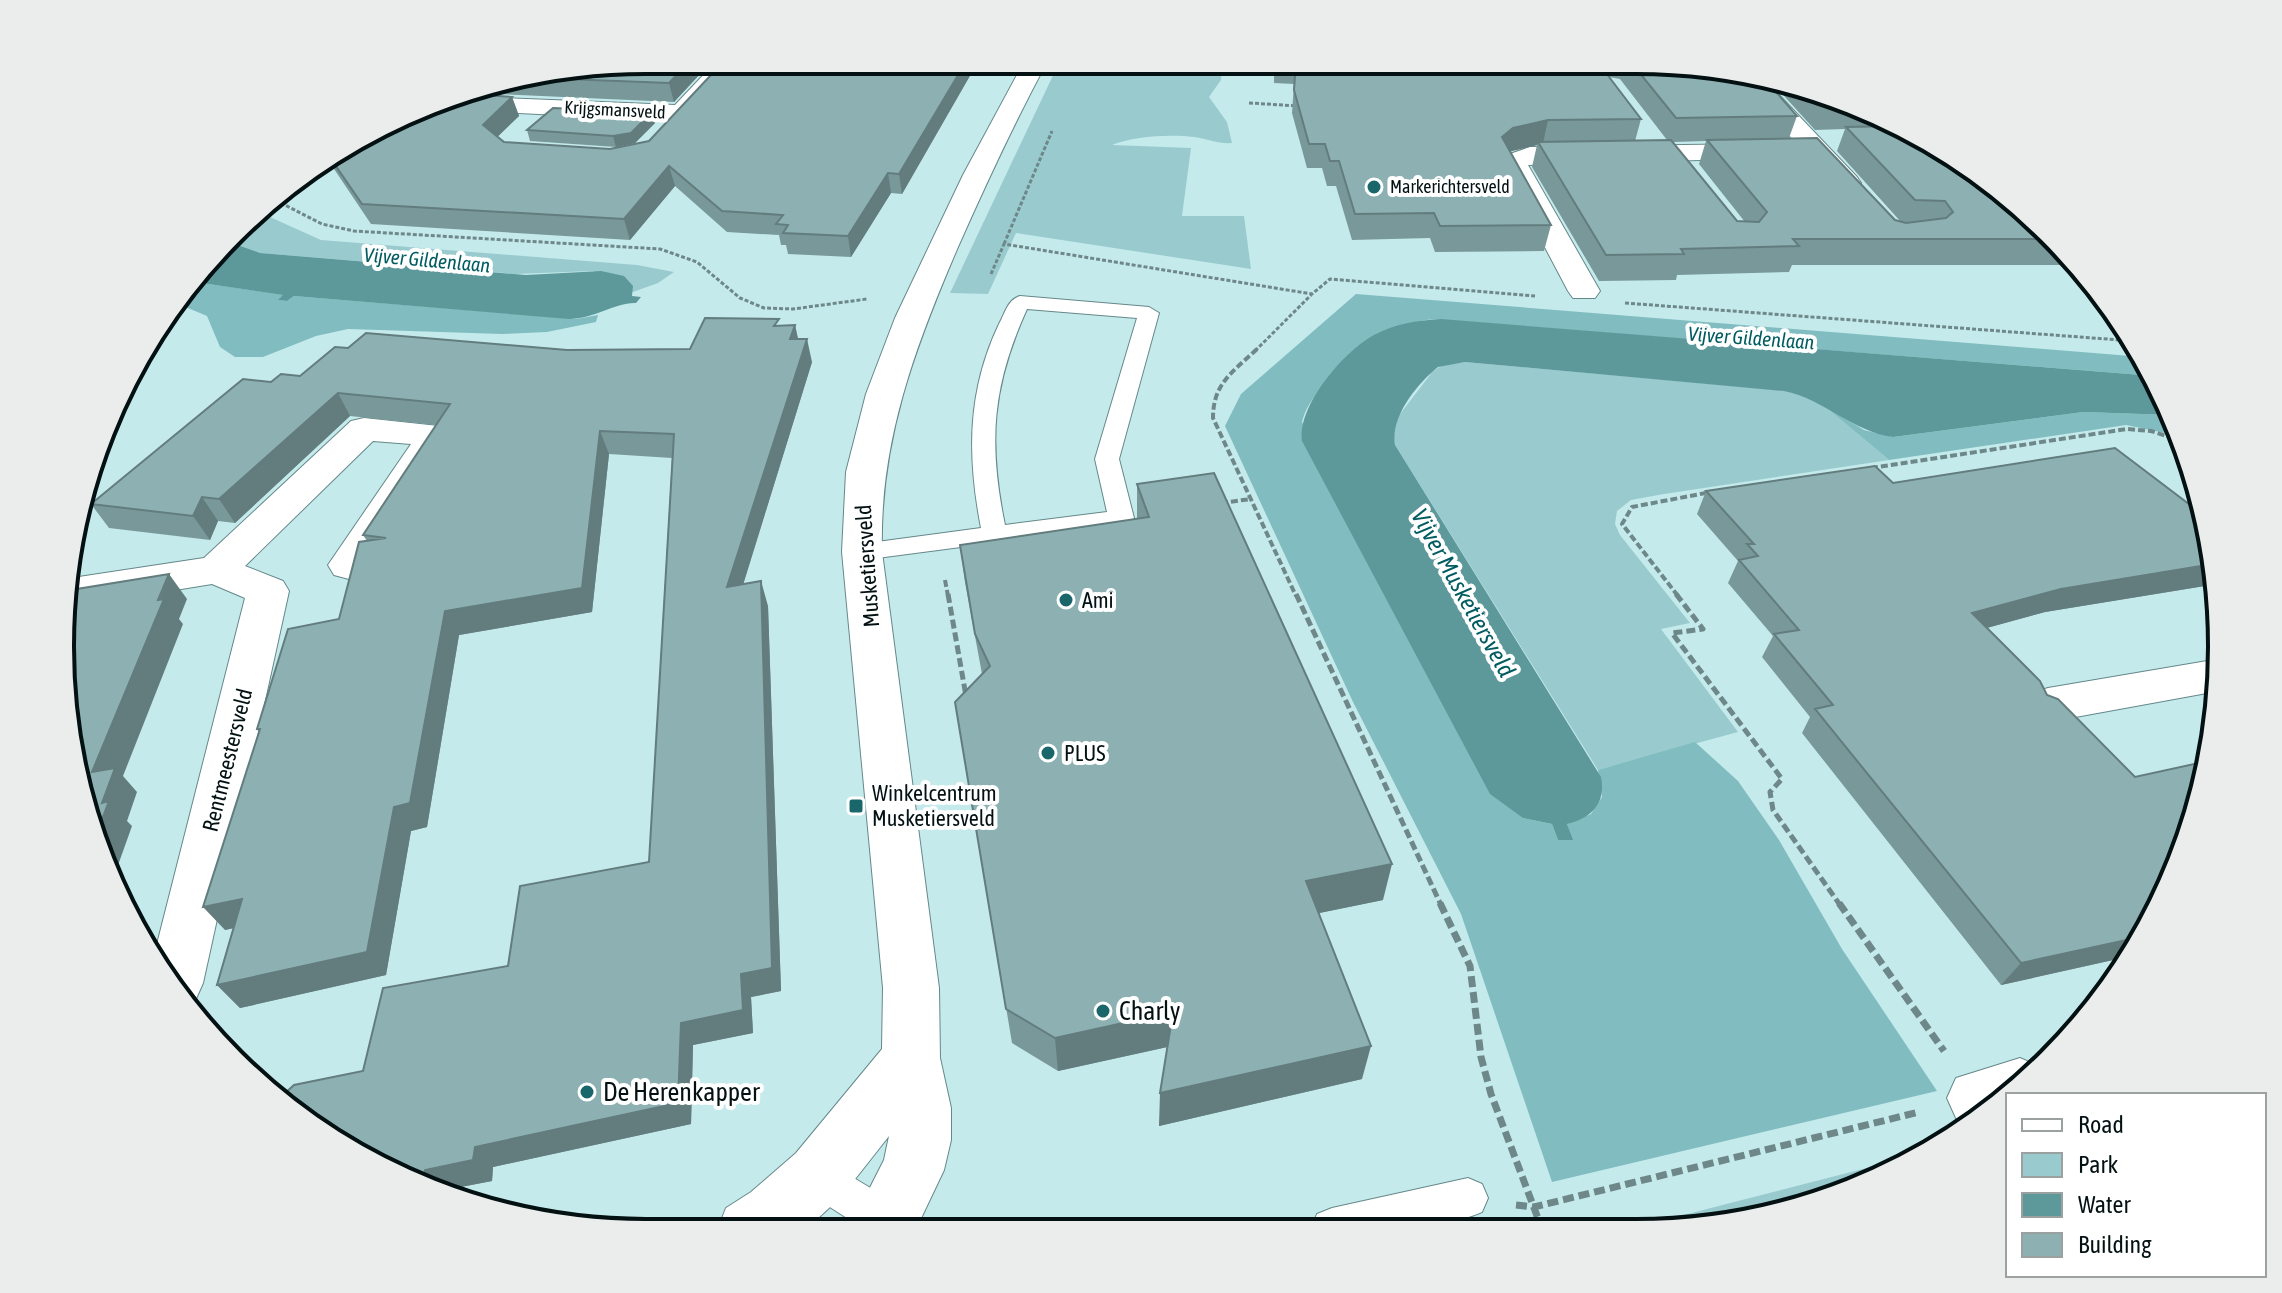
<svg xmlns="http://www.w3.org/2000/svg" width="2282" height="1293" viewBox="0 0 2282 1293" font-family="'Asap Condensed',sans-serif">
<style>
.green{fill:#99cbce}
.forest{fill:#81bdc0}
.water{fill:#5d989b}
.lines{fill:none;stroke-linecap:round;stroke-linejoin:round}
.lane-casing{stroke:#65888a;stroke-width:2}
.street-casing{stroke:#65888a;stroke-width:2}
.path-far3{stroke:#6e888a;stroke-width:3;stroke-dasharray:4 2;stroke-linecap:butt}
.path-far2{stroke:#6e888a;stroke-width:4;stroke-dasharray:7 3;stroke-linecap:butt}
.path-far1{stroke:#6e888a;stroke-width:5;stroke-dasharray:9 4;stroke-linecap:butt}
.path{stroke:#6e888a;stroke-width:7;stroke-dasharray:11 5;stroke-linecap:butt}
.lane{fill:#fff;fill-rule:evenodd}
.street{fill:#fff;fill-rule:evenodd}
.wall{fill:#79989a;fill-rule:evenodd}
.shaded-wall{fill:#637c7d}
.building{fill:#8db1b3;stroke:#637c7d;stroke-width:2}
.poi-dot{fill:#19676b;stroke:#fff;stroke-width:3}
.labels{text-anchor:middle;stroke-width:8;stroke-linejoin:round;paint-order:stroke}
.far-street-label{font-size:18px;fill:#041112;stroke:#fff}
.far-poi-label{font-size:18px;fill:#041112;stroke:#fff;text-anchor:start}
.far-water-label{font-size:20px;font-style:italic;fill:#005c60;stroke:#fff}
.street-label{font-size:22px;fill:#041112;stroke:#fff}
.poi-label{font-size:22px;fill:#041112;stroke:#fff;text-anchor:start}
.water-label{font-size:24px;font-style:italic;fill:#005c60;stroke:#fff}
.near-poi-label{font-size:26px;fill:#041112;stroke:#fff;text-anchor:start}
.rim{fill:none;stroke:#041112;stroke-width:4}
</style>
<rect width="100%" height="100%" fill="#c5eaec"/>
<!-- green -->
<path class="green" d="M1122,65L1222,71L1221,80L1209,97L1227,122L1232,143C1218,144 1208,139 1194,137C1171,134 1133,136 1112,145L1191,148L1182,216H1244L1251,269L1016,233L988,294L950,293L1057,67Z
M261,213L321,240L637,265L674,272L658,283L633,292L593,271L515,274L260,253L232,243Z
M1465,362L1789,391L1822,404L1889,460L1664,494L1631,500L1617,511L1615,524L1620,535L1690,623L1661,629L1738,732L1598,770L1395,445L1393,433L1397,418L1433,371L1443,365Z
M1921,1154L1824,1202L1712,1228H1633Z"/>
<!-- forest -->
<path class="forest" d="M195,282L285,295L279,300L287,301L294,296L576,319L598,315L596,322L547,332L502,334L348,329L316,336L263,357H235L220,347L207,316L176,303Z
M1356,294L2143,357L2154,376L1433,319C1380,326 1362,341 1328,380C1317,393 1306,405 1302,422L1523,818L1552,824L1558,840H1572L1567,824L1591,814L1602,797L1598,770L1695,742L1738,781L1779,840L1842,949L1937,1091L1552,1182L1461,914L1353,702L1225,426L1241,394Z
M1822,404L1864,430L1893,437L2083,412L2172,415L2180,436L2126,425L1889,460Z"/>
<!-- water -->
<path class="water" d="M232,243L260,253L526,275L601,271L624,276L633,286L632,296L641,297L636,303C616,302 594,319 569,319L294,296L287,301L278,300L283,295L195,282Z
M1441,319L2154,376L2172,415L2083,412L1893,437C1853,432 1824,399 1784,391L1465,362L1438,367C1417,384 1390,417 1395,445L1601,777C1606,803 1592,818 1567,824L1573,840H1558L1552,824L1523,818L1490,794L1302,441C1297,406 1344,351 1374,335C1394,324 1419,320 1441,319Z"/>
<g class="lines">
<defs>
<path id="lane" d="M1020,296L1149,307L1159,313L1119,459L1134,518L1121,526L862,560L853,558L849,552L853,546L862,544L981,528C967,456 967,391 999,324C1005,313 1008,299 1020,296ZM1027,309L1137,318L1095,459L1107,512L1005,525C988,442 992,386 1027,309Z
M819,1157L907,1210L913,1224L911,1231H867L805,1191L799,1177L805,1163Z
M1468,1178L1482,1184L1488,1198L1482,1212C1430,1234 1367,1232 1311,1229L1317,1214L1332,1208Z"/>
<path id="street" d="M1025,60H1048C1015,121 986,184 958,247C915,347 879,442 882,552L939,988L940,1058L951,1108V1140L944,1170L915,1231H848L884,1160L889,1136L841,1197L804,1231H717L726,1208L751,1192L796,1153L882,1049L883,988L842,552L846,472L866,394L895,318L963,175Z
M1145,61H1260L1256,66C1237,71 1157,77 1145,61Z
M717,67L729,74L691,118L682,121L456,110L444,103L456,96L675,105L709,69Z
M1752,74L1761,76L1857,177L1861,183L1857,189H1837L1745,86L1741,81Z
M1760,144L1769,146L1773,152L1769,158L1528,165L1600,291L1595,298H1573L1568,291L1500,162L1504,156L1530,147Z
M364,418L448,427L453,435L364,575L349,579L334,575L328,565L411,444L373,441L245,566L283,581L289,591L203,983L195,1001L187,1004L155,952L245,598L212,584L70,607L72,578L204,558L351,421Z
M2219,659L2218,691L2048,722L2032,717L2025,705L2032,693L2048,688Z
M2020,1058L2042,1068L1972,1125L1956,1118L1947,1098L1956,1078Z"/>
</defs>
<!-- lane casing -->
<use href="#lane" class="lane-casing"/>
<!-- street casing -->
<use href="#street" class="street-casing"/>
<!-- path-far3 -->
<path class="path-far3" d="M1249,103L1299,106
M279,202L292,189L296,178
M269,203L279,202L322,224L354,231L660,249L697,262L740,298L764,308L793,309L867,299
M1004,244L1052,131
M991,274L1004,244L1312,294L1330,279L1535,296
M1625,303L2133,341
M1255,351L1311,295"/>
<!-- path-far2 -->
<path class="path-far2" d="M1257,349C1233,372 1213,383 1213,418L1296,596
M1871,468L2127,429L2151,431L2182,441
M1221,503L1251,499
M945,580L948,596
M1678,596L1622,524L1632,507L1711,492"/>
<!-- path-far1 -->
<path class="path-far1" d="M948,594L966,696
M1296,594L1441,905
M1676,594L1703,629L1672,633L1782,779L1770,792L1773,810L1840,905"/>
<!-- path -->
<path class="path" d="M1440,903L1470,966L1481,1057L1491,1094L1542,1229
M1839,903L1944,1051
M1516,1205L1534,1207L1919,1112"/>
<!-- lane -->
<use href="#lane" class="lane"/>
<!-- street -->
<use href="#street" class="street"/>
</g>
<!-- wall -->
<path class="wall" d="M646,60H713L674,102L456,92Z
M725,60H979L902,194L891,193L851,257L788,254L786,245H781L779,235L727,232L675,186L630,240L371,224L328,160L454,93L512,97L519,116L497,137L504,142L610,149L649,141Z
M1248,61H1673L1797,116L1789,138L1895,220L1901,222L1837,151L1845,129L1815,130L1767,77L1788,80L1929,139L2023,206L2077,265H1792L1789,272L1677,275L1676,280L1599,281L1532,167L1537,145L1510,151L1551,225L1544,251L1435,252L1430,238L1352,240L1336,186H1327L1322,168H1307L1292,113L1294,84L1274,83V76H1248ZM1609,77L1620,79L1667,140L1635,141L1641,119ZM1706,141L1699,164L1745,222L1737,221L1673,142Z
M655,123L635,143L616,147L530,141L527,130Z
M795,325L798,339L812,362L743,584L768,606L781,991L751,997L753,1033L693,1045L691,1124L493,1167L492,1181L445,1190L444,1196L353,1154L363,1071L649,862L672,458L609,454L592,612L459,635L427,827L411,831L386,975L240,1008L217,985L233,928L225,930L259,733L257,729L339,619L367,541L363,535L436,425L350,416L235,523L218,521L210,540L109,528L91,504L271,382L300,376L348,348L567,350L690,349L780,326Z
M1893,483L2206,517L2217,584L2045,612L1987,628L2143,940L2131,956L2001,985L1802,733L1810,717L1762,657L1773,636L1728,583L1738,561L1697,514L1706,491Z
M1137,484L1383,900L1319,913L1362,1079L1159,1126L1167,1047L1058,1071L1012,1043L955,702L982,674L965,582L960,545L1137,519Z
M2218,592L2221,608L2211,601Z"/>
<!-- shaded-wall -->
<path class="shaded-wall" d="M691,60H713L674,102L669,83Z
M967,60H979L902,194L899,174Z
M1605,61H1611L1607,76L1600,65Z
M512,97L519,116L490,144L483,125Z
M652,112L655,123L635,143L616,147L613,136Z
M1548,120L1543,143L1538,142L1537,145L1508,152L1502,137L1513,128Z
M669,166L675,186L630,240L624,219Z
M888,173L891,193L851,257L848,236Z
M795,325L800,348L790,339Z
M807,339L812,362L735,611L727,587Z
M338,393L350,416L235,523L219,499Z
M600,431L609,454L592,612L459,635L427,827L411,831L386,975L240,1008L217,985L394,807L445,611Z
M202,497L218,521L210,540L193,516Z
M2213,564L2217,584L2045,612L1957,636L1972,613L2061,589Z
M169,574L187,599L179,619L183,624L123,776L137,792L127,821L132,826L112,882L104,871L96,835L102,803L92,772Z
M761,581L768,606L781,991L751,997L753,1033L693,1045L691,1124L493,1167L492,1181L445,1190L444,1196L422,1186L425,1170L475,1147L681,1023L741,974Z
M1392,864L1383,900L1300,917L1306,881Z
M242,899L263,922L225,930L203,907Z
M2145,936L2131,956L2001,985L2021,963Z
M1173,1012L1172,1046L1058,1071L1055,1038Z
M1371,1046L1362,1079L1159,1126L1160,1093Z"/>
<!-- building -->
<path class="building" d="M646,60H691L669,83L539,78Z
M725,60H967L899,174L888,173L848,236L783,233L788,225L776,224L783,215L722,211L669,166L624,219L362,204L331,159L454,93L512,97L483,125L504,142L610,149L649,141Z
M1276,61H1605L1600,65L1641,119L1548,120L1513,128L1502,137L1551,225L1440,226L1434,213L1355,214L1339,161H1330L1325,144H1309L1294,90L1296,62Z
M1630,61H1673L1762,76L1797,116L1676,118Z
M1807,88L1850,106H1824Z
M553,108L652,112L631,133L613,136L527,130Z
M1897,126L1929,139L2023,206L2053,239H1793L1799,246L1681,249L1684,254L1606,255L1538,142L1671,140L1737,221L1759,222L1767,212L1707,140L1817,138L1895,220L1906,223L1946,218L1953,212L1945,201L1915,200L1846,127Z
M705,318L779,319L774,326L795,325L790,339H807L727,587L761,581L772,968L741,974L743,1010L681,1023L678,1103L475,1147L473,1160L425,1170L422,1186L353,1154L282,1096L294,1085L363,1071L383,988L508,966L520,886L649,862L674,434L600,431L582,588L445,611L410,803L394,807L367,952L217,985L242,899L203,907L260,729H257L288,629L339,619L359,542L386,538L363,535L450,404L338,393L219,499L202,497L193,516L91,504L243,379L271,382L281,374L300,376L335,347L348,348L366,333L567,350L690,349Z
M2115,448L2206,517L2213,564L2061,589L1972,613L2040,681L2047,695L2058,699L2135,777L2208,761L2191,835L2171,879L2164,881L2168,885L2145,936L2021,963L1815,709L1833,705L1774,634L1799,630L1739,560L1758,556L1747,544H1754L1706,491L1875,466L1893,483Z
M1214,473L1392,864L1306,881L1371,1046L1160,1093L1173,1012L1055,1038L1006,1009L955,702L990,666L975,634L960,545L1149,517L1137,484Z
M169,574L158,600L164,599L92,772L115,768L102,803L109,801L96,835L61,684L69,607L77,589Z"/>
<!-- markers -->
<g class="poi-dot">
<circle cx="1374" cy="187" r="8"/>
<circle cx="1066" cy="600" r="8"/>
<circle cx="1048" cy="753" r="8"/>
<rect x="848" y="798" width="16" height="16" rx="4"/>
<circle cx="1103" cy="1011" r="8"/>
<circle cx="587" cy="1092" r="8"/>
</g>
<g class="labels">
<!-- far-street labels -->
<g class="far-street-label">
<text transform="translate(615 110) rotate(3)" y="6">Krijgsmansveld</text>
</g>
<!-- far-poi labels -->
<g class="far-poi-label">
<text x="1390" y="193">Markerichtersveld</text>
</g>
<!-- far-water labels -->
<g class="far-water-label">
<text transform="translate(427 260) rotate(5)" y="7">Vijver Gildenlaan</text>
<text transform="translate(1751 338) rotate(4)" y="7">Vijver Gildenlaan</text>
</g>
<!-- street labels -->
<g class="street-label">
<text transform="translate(867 566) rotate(-94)" y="8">Musketiersveld</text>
<text transform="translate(227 760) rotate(-76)" y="8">Rentmeestersveld</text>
</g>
<!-- poi labels -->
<g class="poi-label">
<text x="1082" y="608">Ami</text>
<text x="1064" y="761">PLUS</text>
<text x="872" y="801">Winkelcentrum<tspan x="872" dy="25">Musketiersveld</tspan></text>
</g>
<!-- water labels -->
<g class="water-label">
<text transform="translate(1463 593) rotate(61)" y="8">Vijver Musketiersveld</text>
</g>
<!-- near-poi labels -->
<g class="near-poi-label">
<text x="1119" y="1020">Charly</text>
<text x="603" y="1101">De Herenkapper</text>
</g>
</g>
<!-- crop -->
<path d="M0 0H2282V1293H0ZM646 74H1636A572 572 0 0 1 2208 646V647A572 572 0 0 1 1636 1219H646A572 572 0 0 1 74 647V646A572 572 0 0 1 646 74Z" fill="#ebecec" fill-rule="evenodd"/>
<path class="rim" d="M646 74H1636A572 572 0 0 1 2208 646V647A572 572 0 0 1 1636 1219H646A572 572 0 0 1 74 647V646A572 572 0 0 1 646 74Z"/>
<!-- legend -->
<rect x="2006" y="1093" width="260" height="184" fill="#ffffff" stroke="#9ba0a0" stroke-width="2"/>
<rect x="2022" y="1119" width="40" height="12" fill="#ffffff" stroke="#9ba0a0" stroke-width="2"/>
<text x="2078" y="1133" font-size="24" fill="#041112">Road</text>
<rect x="2022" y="1153" width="40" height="24" fill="#99cbce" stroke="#9ba0a0" stroke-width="2"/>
<text x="2078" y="1173" font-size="24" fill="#041112">Park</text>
<rect x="2022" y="1193" width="40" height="24" fill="#5d989b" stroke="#9ba0a0" stroke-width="2"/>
<text x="2078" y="1213" font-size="24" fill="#041112">Water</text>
<rect x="2022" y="1233" width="40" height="24" fill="#8db1b3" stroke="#9ba0a0" stroke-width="2"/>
<text x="2078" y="1253" font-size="24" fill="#041112">Building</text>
</svg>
